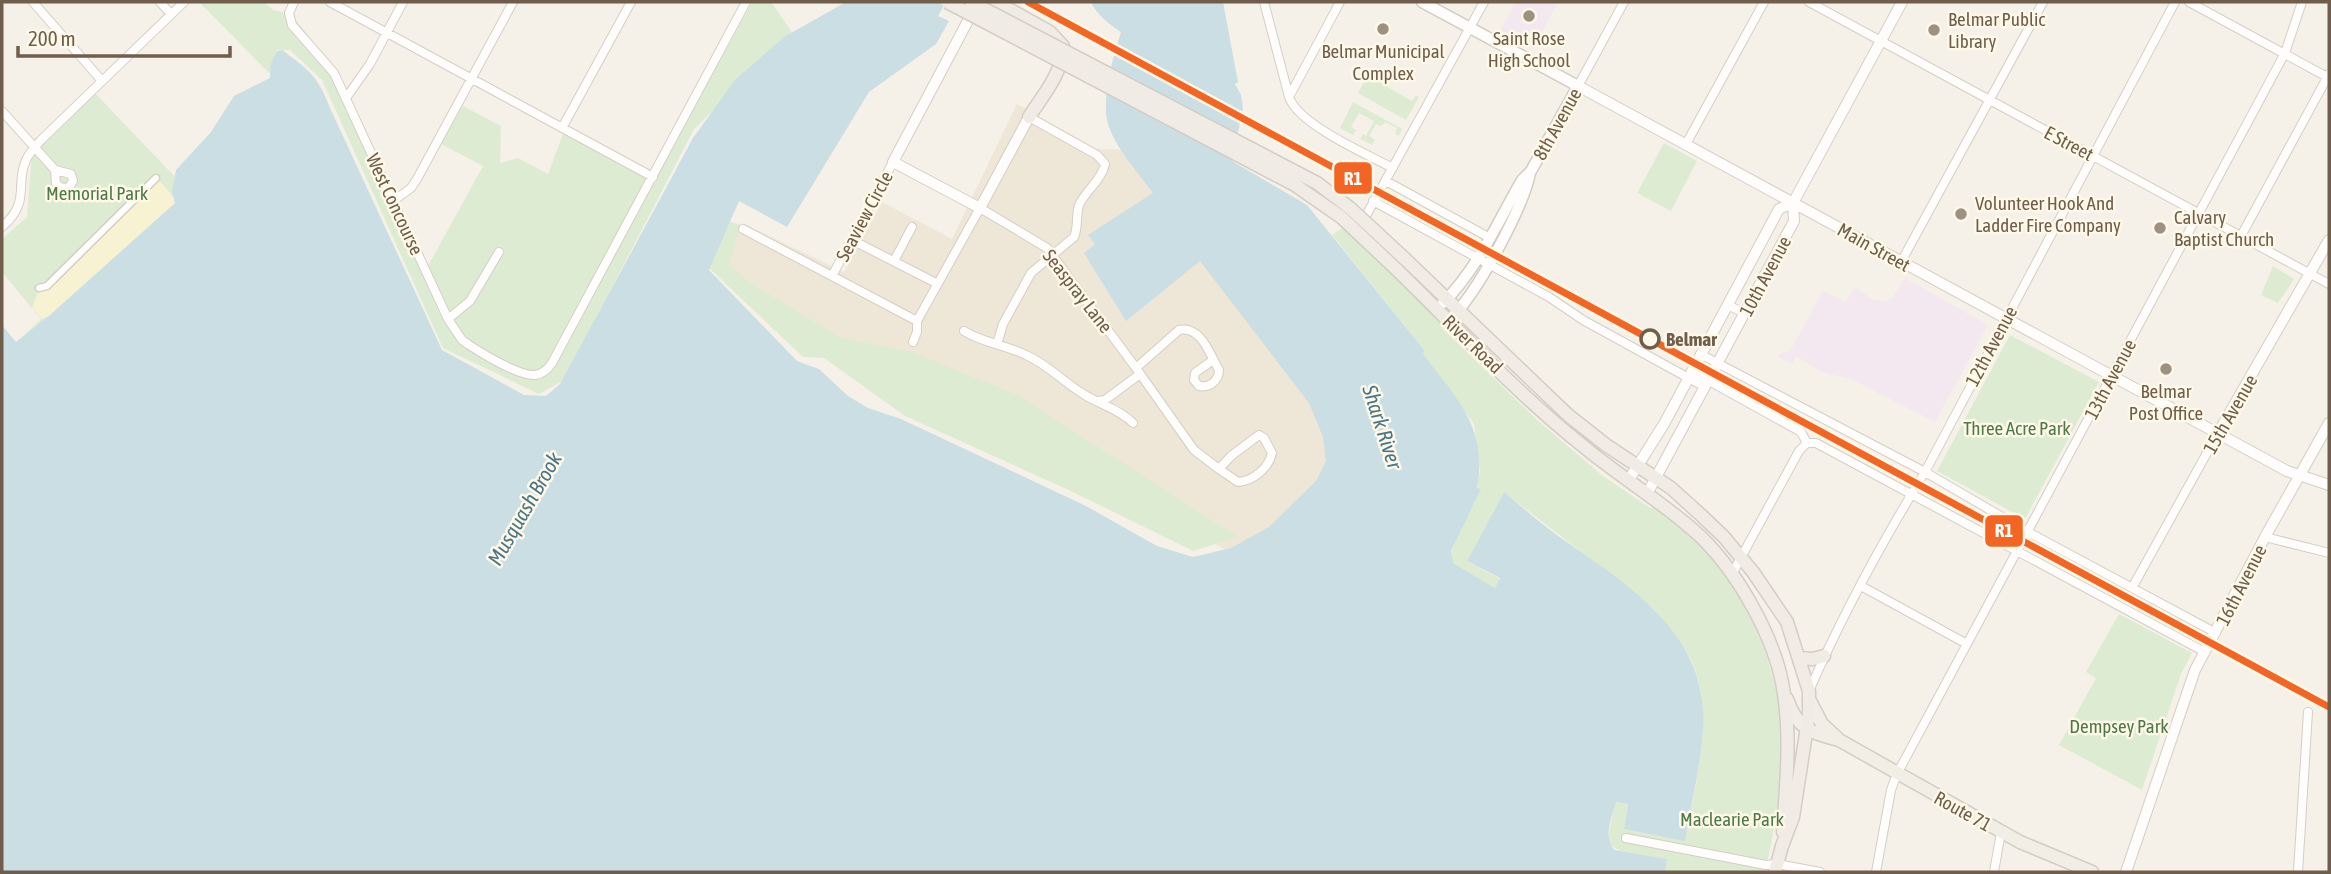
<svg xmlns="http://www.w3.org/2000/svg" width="2331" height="874" viewBox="0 0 2331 874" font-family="'Asap Condensed',sans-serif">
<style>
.residential{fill:#eee6d6}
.education{fill:#f3e8f0}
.green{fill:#deebd3}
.sand{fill:#f7f2d1}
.water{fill:#cbdee4}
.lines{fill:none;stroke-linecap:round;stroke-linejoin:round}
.pedestrian-casing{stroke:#d4cec6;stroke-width:9}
.minor-casing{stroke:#d4cec6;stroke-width:10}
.tertiary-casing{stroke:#d4cec6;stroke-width:12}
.secondary-casing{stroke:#d2cdc4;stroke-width:13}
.primary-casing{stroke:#d3cdc5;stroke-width:15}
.trunk-casing{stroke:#d3cdc5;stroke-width:15}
.pedestrian{stroke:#fefdfc;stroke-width:6}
.minor{stroke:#fefdfc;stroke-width:8}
.tertiary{stroke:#fefdfc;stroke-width:10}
.secondary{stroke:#fefdfc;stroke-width:10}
.primary{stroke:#f1eee5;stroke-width:12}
.trunk{stroke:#f0ebe4;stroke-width:12}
.rail{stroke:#e4e1e4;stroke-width:2;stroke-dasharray:10 7;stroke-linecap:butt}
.trunk-bridge-casing{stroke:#d3cdc5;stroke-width:15;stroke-linecap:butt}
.trunk-bridge{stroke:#f0ebe4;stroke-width:12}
.rail-1-casing{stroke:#fef8e8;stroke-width:12}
.rail-1{stroke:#f26522;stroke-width:7}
.poi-dot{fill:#9f9182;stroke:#fef8e8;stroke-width:2.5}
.stop-dot{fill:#fef8e8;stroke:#705d4b;stroke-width:3.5}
.labels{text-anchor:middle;stroke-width:5;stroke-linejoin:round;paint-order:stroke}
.poi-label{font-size:19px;fill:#705d4b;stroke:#fef8e8;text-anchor:start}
.street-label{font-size:19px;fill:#705d4b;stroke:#fef8e8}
.park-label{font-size:19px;fill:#4f7a47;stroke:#fef8e8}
.stop-label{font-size:19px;font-weight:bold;fill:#705d4b;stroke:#fef8e8;text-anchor:start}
.water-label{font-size:21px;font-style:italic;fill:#4a7689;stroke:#fef8e8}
.line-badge{stroke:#fef8e8;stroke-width:2.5}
.badge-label{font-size:19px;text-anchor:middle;font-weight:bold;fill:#fff}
</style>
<rect width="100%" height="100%" fill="#f5f1e8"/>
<!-- residential -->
<path class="residential" d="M1017,104L1097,149L1132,150L1358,465L1246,561L717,270L742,223L844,272L882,202L952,239Z"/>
<!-- education -->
<path class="education" d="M1515,2H1558L1533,49L1500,31Z
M1905,278L1988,325L1935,422L1851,379L1824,373L1796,356L1792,364L1778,357L1780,354L1790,351L1823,291L1846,302L1853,289L1856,288L1873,300L1884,301L1892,299Z"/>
<!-- green -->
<path class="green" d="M199,2H264L273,10L292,15L331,64L428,266L483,166L441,144L463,106L501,126L500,163L518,158L548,174L566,126L657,176L752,2H771L792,32L694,129L564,380L539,394L443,348L322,80L290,50H277L272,64L275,79Z
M1377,67L1382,68L1378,74L1380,75L1377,76L1378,81H1382L1381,83L1412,101L1416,95L1419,97L1406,120L1358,93L1368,75L1374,78Z
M93,91L177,179L182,206L56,322L18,341L41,319L2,272V239L27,217L32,151Z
M1353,102L1402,129L1399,136L1395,134L1397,128L1385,122L1381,126L1376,124L1369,136L1375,140L1372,145L1360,139L1363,134L1366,136L1374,121L1359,113L1351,127L1356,130L1353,135L1340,128Z
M1664,143L1697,161L1671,211L1637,193Z
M727,221L741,225L729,265L749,282L841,338L912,352L1017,395L1238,537L1193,551L1073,492L905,416L824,358L803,357L708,267Z
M1348,224L1446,319L1442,328L1537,420L1603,476L1650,508H1656C1672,522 1690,535 1705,550C1756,606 1785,686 1783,761C1781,798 1773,836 1765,872H1665L1667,859L1621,851L1610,845L1608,838L1615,802L1628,804L1624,829L1685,840C1695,781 1718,712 1689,656C1679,638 1666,623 1653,608L1504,492L1467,561L1500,579L1495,588L1453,563C1445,545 1475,509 1480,489L1477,488L1480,470L1474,424L1423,354L1425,351L1332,235Z
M2273,266L2294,279L2278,303L2261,295Z
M2010,335L2099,382L2025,519L1937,471Z
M2119,614L2192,653L2181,674L2142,790L2059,745L2096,678L2086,672Z"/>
<!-- sand -->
<path class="sand" d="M159,180L174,198L176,203L49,316L42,319L32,308L39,289L48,288Z"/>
<!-- water -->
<path class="water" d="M846,2H946L938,16L949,21L936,44L869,92L787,227L739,201L709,270L797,361L819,369L848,396L868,408L901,419L1086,506L1157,546L1193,557L1231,548L1269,527L1316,481L1326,461L1323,437L1309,403L1200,261L1126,321L1084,253L1095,244L1088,235L1153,193C1137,171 1116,149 1108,124C1101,97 1113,57 1121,32C1109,24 1097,15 1091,2H1223L1238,82L1235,84L1241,95L1243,108L1232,161L1307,205L1425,351L1423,354C1457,399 1488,427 1477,488L1481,489L1451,551L1453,563L1495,588L1500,578L1467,561L1504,492C1522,507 1539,522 1558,536C1619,579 1698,625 1703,709C1706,747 1691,801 1685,841L1624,829L1628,804L1616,802C1612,817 1602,839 1615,850L1667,859L1665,872H2V325L16,342L49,316L175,203L172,192L176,170L211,132L234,96L270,78L271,63L277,51L282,50C309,70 318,76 330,108L442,350L524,395L546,396L560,384L693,138L735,80L784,37Z"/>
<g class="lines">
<defs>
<path id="pedestrian" d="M39,288L47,286L156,178"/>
<path id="minor" d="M33,2L102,81
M160,2L171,14
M294,2L289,13L292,25L334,73L448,319L462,340L469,345C483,354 519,376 535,375C543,374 548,369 552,363L746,2
M330,2L653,177
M1264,2L1289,97C1298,124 1366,154 1393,168
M1809,2L2329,284
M2189,2L2329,78
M1578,86L1624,2
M1289,97L1340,2
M346,98L370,64L403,2
M2,111L55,170
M562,128L631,2
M1686,144L1764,2
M55,170L71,174L73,181L69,187L62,188L56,184Z
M1386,181L1490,238
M393,201L411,188L417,179L513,2
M1373,201L1549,297L1583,320L1705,387
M1362,223L1484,2
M2,227C32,201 14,184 27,158C30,152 36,146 41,140L184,2
M743,229L917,321
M2241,236L2329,74
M852,240L938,284
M894,261L912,227
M1901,262L2043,2
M832,276L893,162
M1727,305L1745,313
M448,319L470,301L499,252
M917,321L980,208L1047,248L1136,368L1194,450L1219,469
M964,331C983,343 1006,345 1026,355C1049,365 1064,383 1085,395C1101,405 1119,409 1133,423
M913,342L917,332V321
M997,344L1003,324L1031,273L1074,237C1079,226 1075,214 1080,203C1087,190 1102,179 1105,164L1097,155L1029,117
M1700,354L1925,472L2028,532L2216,633
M1136,368L1179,330C1201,325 1210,355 1219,370C1219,381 1209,388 1199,386L1194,380L1195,373L1213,360
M1691,371L1801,432L1807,443
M1098,401L1105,400L1140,374
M1259,435L1264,438L1272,453C1269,468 1253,481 1238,482L1219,469L1231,456Z
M1807,443H1816L2205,652
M2265,537L2329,553
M1732,574L1799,451L1807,443
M1861,586L1967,644
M2132,588L2218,433
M1809,691C1842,616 1882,542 1925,472L2175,2
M1626,838L1766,865L1777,864L1820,872
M1876,872L1891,790L1897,774L2285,53L2302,2
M1994,872L2001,832
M2298,872L2308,712"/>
<path id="tertiary" d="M971,15L893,162L980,208L1029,117
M1578,86L2287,471L2329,485
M2218,433L2329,240
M1628,481L1664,424L1779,209L1793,203
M1647,494L1794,221L1793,203L1902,2
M2126,872L2195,670L2265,537L2329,423"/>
<path id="secondary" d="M1422,2L1578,86L1531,171L1522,180C1497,223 1478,268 1443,303
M1454,315C1479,289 1523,208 1530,173"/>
<path id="primary" d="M1787,699C1798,730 1810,732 1839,740L2020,842L2092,872
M1809,699L1822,724L1837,738"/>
<path id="trunk" d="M996,2L1050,32L1063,46C1063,73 1043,95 1029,117
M1404,258L1568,415L1606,445L1671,488L1702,516L1724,537L1753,572L1787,622L1809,691V714L1793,817L1782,846L1775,872
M1394,267C1456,327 1515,392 1583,446C1621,478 1665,503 1701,537C1739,574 1777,641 1784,694C1791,740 1786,786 1783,832
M1800,658L1813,659L1824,656"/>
</defs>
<!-- pedestrian casing -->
<use href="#pedestrian" class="pedestrian-casing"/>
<!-- minor casing -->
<use href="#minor" class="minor-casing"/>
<!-- tertiary casing -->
<use href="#tertiary" class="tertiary-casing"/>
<!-- secondary casing -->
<use href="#secondary" class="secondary-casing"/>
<!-- primary casing -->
<use href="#primary" class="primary-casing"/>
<!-- trunk casing -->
<use href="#trunk" class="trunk-casing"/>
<!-- pedestrian -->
<use href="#pedestrian" class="pedestrian"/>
<!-- minor -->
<use href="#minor" class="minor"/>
<!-- tertiary -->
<use href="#tertiary" class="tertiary"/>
<!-- secondary -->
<use href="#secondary" class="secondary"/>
<!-- primary -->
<use href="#primary" class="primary"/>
<!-- trunk -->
<use href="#trunk" class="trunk"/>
<!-- rail -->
<path class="rail" d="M2033,552L2123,601L2190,632"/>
<defs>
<path id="trunk-bridge" d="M947,2L1295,185L1341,217L1394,267
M971,2L1317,183L1350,208L1404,258"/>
</defs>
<!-- trunk-bridge casing -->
<use href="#trunk-bridge" class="trunk-bridge-casing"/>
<!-- trunk-bridge -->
<use href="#trunk-bridge" class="trunk-bridge"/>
<defs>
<path id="rail-1" d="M1028,2L2329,707"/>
</defs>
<!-- rail-1 casing -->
<use href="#rail-1" class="rail-1-casing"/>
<!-- rail-1 -->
<use href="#rail-1" class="rail-1"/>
</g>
<!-- markers -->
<g class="poi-dot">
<circle cx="1529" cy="16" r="7"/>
<circle cx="1383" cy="29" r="7"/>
<circle cx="1934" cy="30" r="7"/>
<circle cx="1961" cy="214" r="7"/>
<circle cx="2160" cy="228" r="7"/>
<circle cx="2166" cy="369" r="7"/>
</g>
<circle class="stop-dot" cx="1650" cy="339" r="9"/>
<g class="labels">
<!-- poi labels -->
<g class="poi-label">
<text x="1948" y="26">Belmar Public<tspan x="1948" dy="22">Library</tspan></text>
<text x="1529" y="45" text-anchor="middle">Saint Rose<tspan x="1529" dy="22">High School</tspan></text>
<text x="1383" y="58" text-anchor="middle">Belmar Municipal<tspan x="1383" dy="22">Complex</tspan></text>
<text x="1975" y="210">Volunteer Hook And<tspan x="1975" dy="22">Ladder Fire Company</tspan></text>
<text x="2174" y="224">Calvary<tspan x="2174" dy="22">Baptist Church</tspan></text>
<text x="2166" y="398" text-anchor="middle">Belmar<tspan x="2166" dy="22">Post Office</tspan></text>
</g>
<!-- street labels -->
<g class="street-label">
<text transform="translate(1557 124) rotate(-61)" y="7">8th Avenue</text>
<text transform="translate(2069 143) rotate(28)" y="7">E Street</text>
<text transform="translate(395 204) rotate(65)" y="7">West Concourse</text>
<text transform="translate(864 216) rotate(-62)" y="7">Seaview Circle</text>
<text transform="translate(1874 247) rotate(29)" y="7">Main Street</text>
<text transform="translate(1765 276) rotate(-62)" y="7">10th Avenue</text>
<text transform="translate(1078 291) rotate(52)" y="7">Seaspray Lane</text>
<text transform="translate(1473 344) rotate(44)" y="7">River Road</text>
<text transform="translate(1991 346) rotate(-62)" y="7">12th Avenue</text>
<text transform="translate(2110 379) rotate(-62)" y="7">13th Avenue</text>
<text transform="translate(2230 414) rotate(-60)" y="7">15th Avenue</text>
<text transform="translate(2241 585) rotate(-63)" y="7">16th Avenue</text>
<text transform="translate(1963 811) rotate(29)" y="7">Route 71</text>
</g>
<!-- park labels -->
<g class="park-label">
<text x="97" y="200">Memorial Park</text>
<text x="2017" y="435">Three Acre Park</text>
<text x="2119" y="733">Dempsey Park</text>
<text x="1732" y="826">Maclearie Park</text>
</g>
<!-- stop labels -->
<g class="stop-label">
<text x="1666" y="346">Belmar</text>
</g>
<!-- water labels -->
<g class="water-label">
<text transform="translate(1382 427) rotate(72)" y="7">Shark River</text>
<text transform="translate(525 509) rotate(-60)" y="7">Musquash Brook</text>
</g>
</g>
<g class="line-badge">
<rect x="1333" y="161" width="40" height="34" rx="7" fill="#f26522"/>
<rect x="1984" y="514" width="40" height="34" rx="7" fill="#f26522"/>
</g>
<g class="badge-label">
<text x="1353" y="185">R1</text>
<text x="2004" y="537">R1</text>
</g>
<!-- border -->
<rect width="2331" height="874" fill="none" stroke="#705d4b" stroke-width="7"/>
<!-- scale -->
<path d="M18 46v10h212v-10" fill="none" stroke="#705d4b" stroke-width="3.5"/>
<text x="28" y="46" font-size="21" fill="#705d4b" stroke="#fef8e8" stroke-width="5" paint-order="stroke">200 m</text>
</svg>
